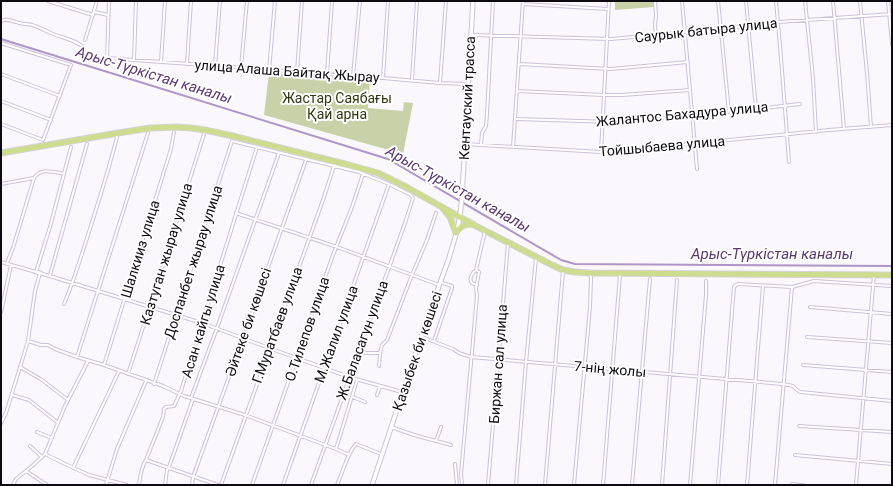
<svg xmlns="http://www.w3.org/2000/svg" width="893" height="486" viewBox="0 0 893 486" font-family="Roboto,sans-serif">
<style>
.green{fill:#c8d1a7}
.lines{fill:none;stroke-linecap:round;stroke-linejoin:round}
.canal{stroke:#ae96c6;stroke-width:2}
.minor-casing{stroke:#cdc1da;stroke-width:4}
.tertiary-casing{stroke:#cdc1da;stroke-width:5}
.secondary-casing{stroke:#cdc1da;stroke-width:5.5}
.trunk-casing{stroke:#d4d3d4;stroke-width:7}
.minor{stroke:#fff;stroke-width:2}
.tertiary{stroke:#fff;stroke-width:3}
.secondary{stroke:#fff;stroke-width:3.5}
.trunk{stroke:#cedc8e;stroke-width:5}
.labels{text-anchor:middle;stroke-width:4;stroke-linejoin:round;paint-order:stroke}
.street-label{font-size:14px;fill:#0e0a12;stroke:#fff}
.park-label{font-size:14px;fill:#31370d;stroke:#fff}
.water-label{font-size:15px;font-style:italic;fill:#573673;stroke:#fff}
</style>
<rect width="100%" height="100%" fill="#faf7fd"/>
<!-- green -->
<path class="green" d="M615,1H654V7L615,10Z
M269,73L370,79L368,108L403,111L404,102L413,103L403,154L264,115Z"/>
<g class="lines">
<!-- canal -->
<path class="canal" d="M1,39L388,159L561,260L575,264L892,266"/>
<defs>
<path id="minor" d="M48,1L93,15
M109,1L107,58L383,78L440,83L468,84
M655,1L656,15L655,26L656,35
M682,1L697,169
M718,1L729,112
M746,1L756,109
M776,1C781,54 785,108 789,162
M805,1L813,78L816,132
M833,1L844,129
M860,1L867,73L871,127
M888,1L892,44
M523,4L608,9
M94,12L108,15
M1,21C7,18 13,21 19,23C23,24 28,24 32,25C39,27 46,31 53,34C63,38 73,39 82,46
M471,35L611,39L721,29L778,22L892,14
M85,40L97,1
M1,43L71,65L43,140L1,124
M134,60L136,1
M161,62L165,1
M187,64L191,1
M519,64L611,69L688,62
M215,66L220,1
M241,68L247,1
M269,70L275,1
M297,72L302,1
M1,74L60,96
M327,74L332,1
M353,76L360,1
M383,78L388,1
M412,80L417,1
M440,83L446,1
M517,91L604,95H622L690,90
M1,101L51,120
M516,119L613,122L756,109L800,104
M465,144L601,152L617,151L829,130L892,125
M481,145L482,133L486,126L487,114L493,1
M513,147L523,1
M601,152L609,1
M34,178C41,167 54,172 64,174
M1,184L34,178L13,248L7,263
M236,213L337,247L439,285
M1,262L36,272L50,227L71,147
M476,270C473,272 468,279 472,283C473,284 475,284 477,285
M50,275L87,144
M64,304C74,281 81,256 89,232C99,200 109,169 117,137
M810,307L892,314
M1,312L11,265
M422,337L453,349L459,353L471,357L783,384L793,386L796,389L800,392L892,401
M807,337L892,343
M28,341L41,345H48L55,349L77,357L104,365L163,386L184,396L245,415L336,449
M434,341L452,288V286L440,282
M358,353H380L382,345L387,340L412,275L427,240L436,213
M77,357L148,133
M104,365L171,149L174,132
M803,365L892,372
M379,366L380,353
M20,367L42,380L68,400
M128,374L165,259L204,134
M154,384L232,141L359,172L389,184L411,195L413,198L405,223L311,485
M12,395L29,400L34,404L57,422
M377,395L380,386
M353,397L365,402
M191,398L217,328L279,153
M1,423L6,413L28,341L35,291L40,273L202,323L269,348L349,377L402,392
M799,426L892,432
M391,427L414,435L451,445
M37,432L52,438
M436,441L441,427
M30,446L42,457
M45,454L61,462L89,475L127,485
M349,455L336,449L357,380
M795,455L892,464
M146,460L218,485
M455,464L457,485
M73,468L119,371
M26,471L47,485
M792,484L803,485
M13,485L16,479L32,466L45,454L65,406L88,361
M106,485L117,449L146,381
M139,485C140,477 141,467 146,460L163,417L164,409L166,407L174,406L175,404L181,391L257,147
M165,485L167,470L169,467L193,399
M192,485L193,477L243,338L306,160
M221,485L323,200L334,166
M252,485L333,255L352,207L363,174
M283,485L389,184
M337,485C342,474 348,452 356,444L381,454
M462,485L461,474L477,296L476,288L479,272L476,270L485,231
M488,485L508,243
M516,485L526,362L536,258
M545,485L563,271
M574,485L590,307L591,278L590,274
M603,485L620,275
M632,485L650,279
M662,485L677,280
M690,485L706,295V281
M718,485L734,287L736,285L738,284L792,287L814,281L892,286
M747,485L763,286
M775,485L792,287
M856,485L874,275"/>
<path id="tertiary" d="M36,272L40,273"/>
<path id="secondary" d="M372,485L424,328L449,258L457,231L460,216L462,196L473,1"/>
<path id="trunk" d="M1,153L118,133L150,128L176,127L191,128L205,130L233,136L349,165L378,173L408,188L474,225L552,265L563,270L575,272L590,273L892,275
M442,207L450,217L456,233
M457,231C462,225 465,224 473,224"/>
</defs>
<!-- minor casing -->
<use href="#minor" class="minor-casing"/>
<!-- tertiary casing -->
<use href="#tertiary" class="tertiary-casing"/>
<!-- secondary casing -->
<use href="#secondary" class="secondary-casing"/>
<!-- trunk casing -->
<use href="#trunk" class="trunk-casing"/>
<!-- minor -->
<use href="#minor" class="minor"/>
<!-- tertiary -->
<use href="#tertiary" class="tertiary"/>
<!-- secondary -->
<use href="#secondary" class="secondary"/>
<!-- trunk -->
<use href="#trunk" class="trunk"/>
</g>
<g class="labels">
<!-- street labels -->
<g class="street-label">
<text transform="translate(706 30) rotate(-6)" y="5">Саурык батыра улица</text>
<text transform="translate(287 71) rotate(4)" y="5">улица Алаша Байтақ Жырау</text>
<text transform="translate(467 98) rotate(-87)" y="5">Кентауский трасса</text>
<text transform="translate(682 114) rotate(-5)" y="5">Жалантос Бахадура улица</text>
<text transform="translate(662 146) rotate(-5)" y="5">Тойшыбаева улица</text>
<text transform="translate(140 249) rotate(-73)" y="5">Шалкииз улица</text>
<text transform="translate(166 254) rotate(-73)" y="5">Казтуган жырау улица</text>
<text transform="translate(193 262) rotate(-72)" y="5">Доспанбет жырау улица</text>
<text transform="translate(203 321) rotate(-73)" y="5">Асан кайгы улица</text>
<text transform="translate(248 322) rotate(-71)" y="5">Әйтеке би көшесі</text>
<text transform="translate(277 325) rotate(-70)" y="5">Г.Муратбаев улица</text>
<text transform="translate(307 329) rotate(-71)" y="5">О.Тилепов улица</text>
<text transform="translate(336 334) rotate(-70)" y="5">М.Жалил улица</text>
<text transform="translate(362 340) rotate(-70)" y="5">Ж.Баласагун улица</text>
<text transform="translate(417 351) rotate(-71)" y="5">Қазыбек би көшесі</text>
<text transform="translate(498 364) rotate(-86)" y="5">Биржан сал улица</text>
<text transform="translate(610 369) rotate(5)" y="5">7-нің жолы</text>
</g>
<!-- park labels -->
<g class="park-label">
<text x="337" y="103">Жастар Саябағы<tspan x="337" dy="16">Қай арна</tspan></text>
</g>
<!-- water labels -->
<g class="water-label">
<text transform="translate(154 75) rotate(17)" y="5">Арыс-Түркістан каналы</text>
<text transform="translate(458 189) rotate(29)" y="5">Арыс-Түркістан каналы</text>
<text x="772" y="259">Арыс-Түркістан каналы</text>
</g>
</g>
<!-- border -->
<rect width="893" height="486" fill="none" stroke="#0e0a12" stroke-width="4"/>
</svg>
